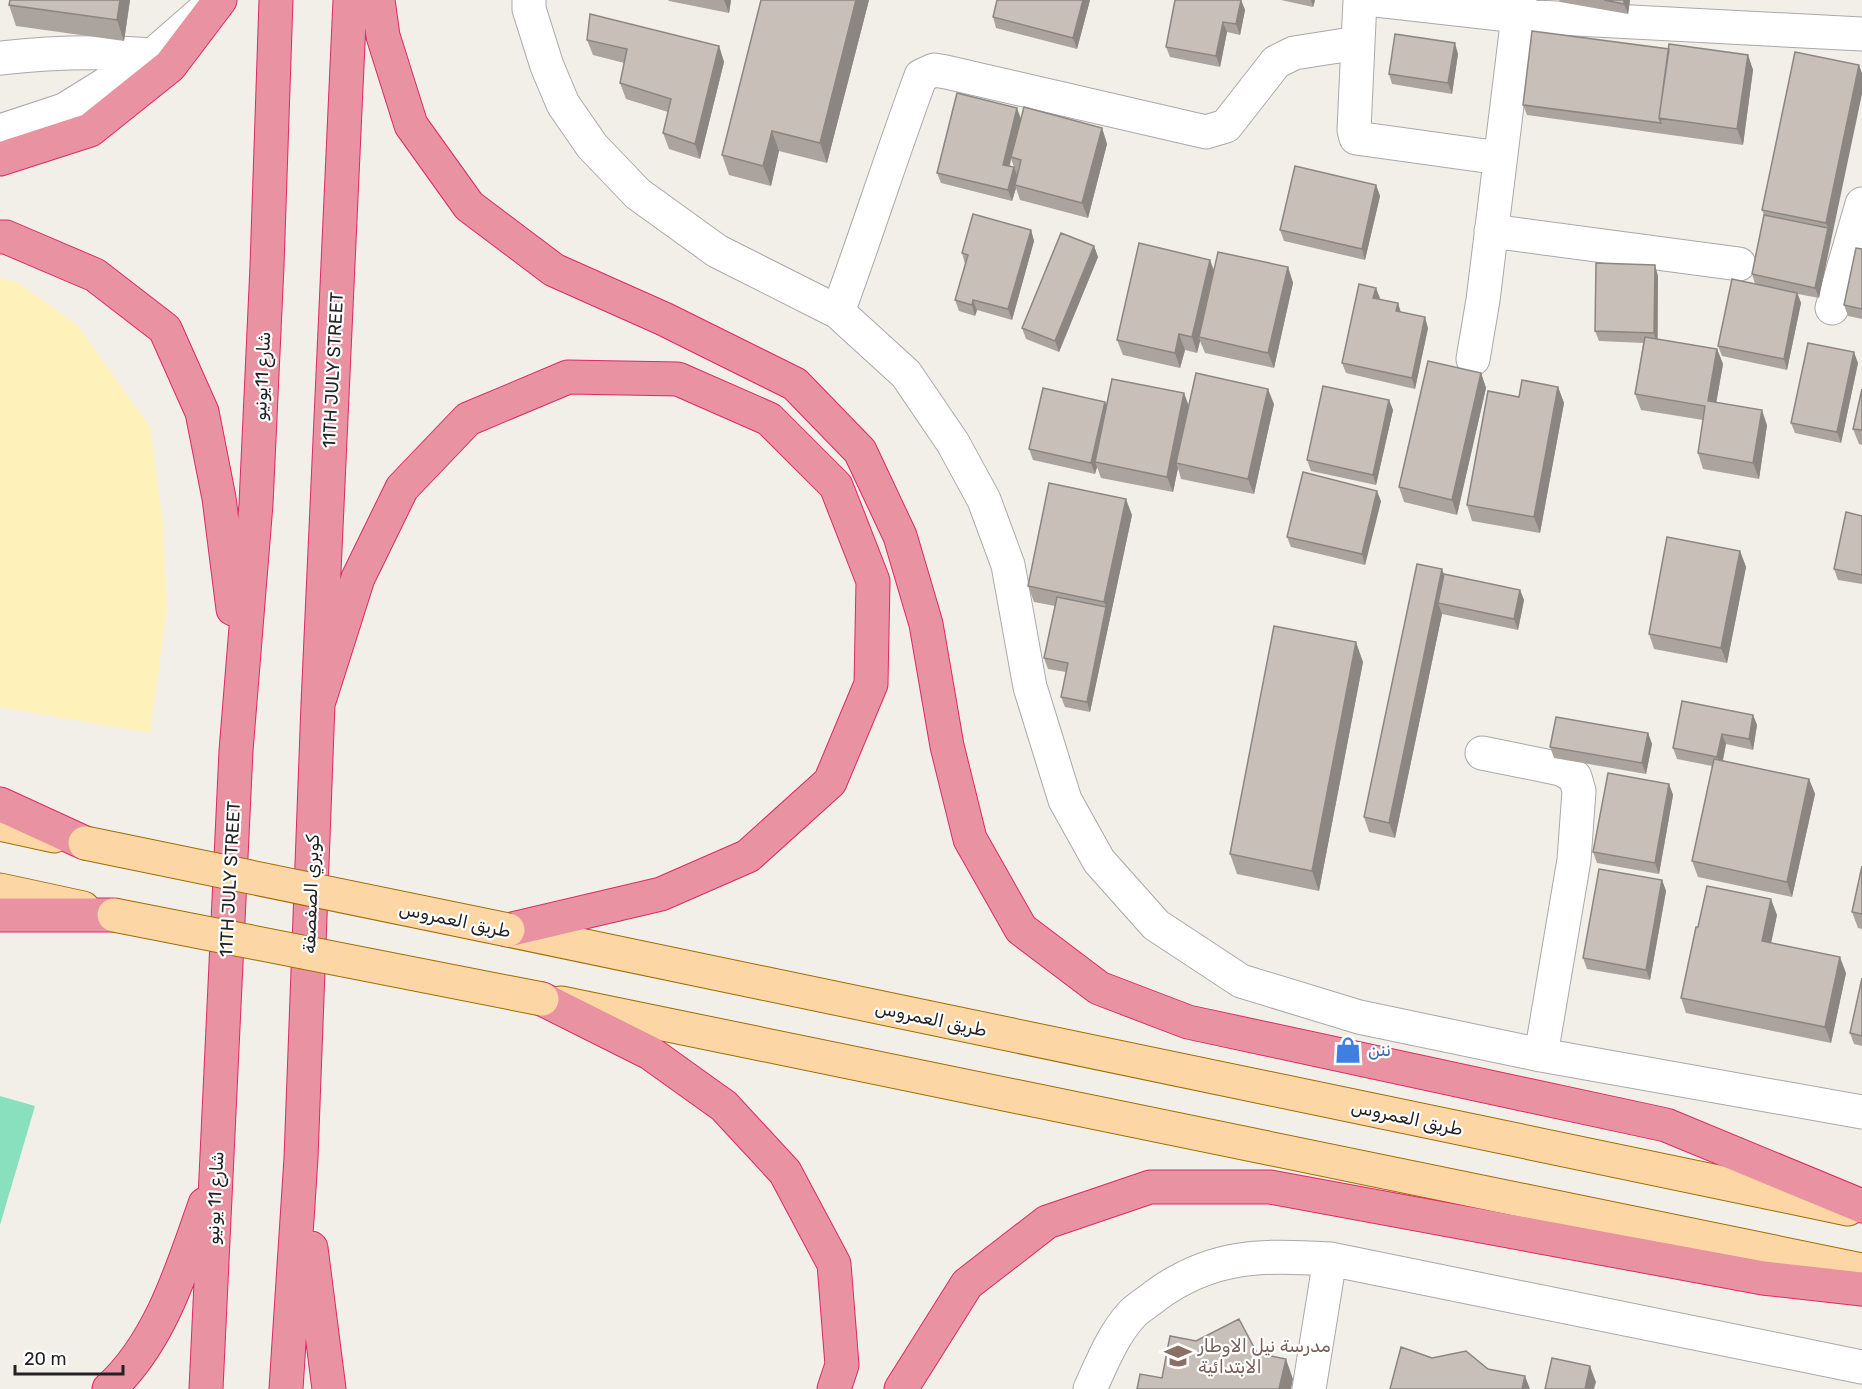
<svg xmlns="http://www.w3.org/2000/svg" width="1862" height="1389" viewBox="0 0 1862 1389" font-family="Rubik,'Noto Naskh Arabic',sans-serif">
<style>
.sand{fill:#fff1ba}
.pitch{fill:#88e0be}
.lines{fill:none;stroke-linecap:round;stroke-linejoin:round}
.minor-casing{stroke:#a9a9a9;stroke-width:35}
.major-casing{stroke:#a06b00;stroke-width:35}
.highway-casing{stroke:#dc2a67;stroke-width:35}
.minor{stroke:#fff;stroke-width:33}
.major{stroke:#fcd6a4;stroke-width:33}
.highway{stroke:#e892a2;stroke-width:33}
.major-bridge-casing{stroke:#a06b00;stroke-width:35;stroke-linecap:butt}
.major-bridge{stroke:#fcd6a4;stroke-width:33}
.wall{fill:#aba49e;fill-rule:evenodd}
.shaded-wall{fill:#8b8681}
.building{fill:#c7bfb8;stroke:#8b8681;stroke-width:1.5}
.labels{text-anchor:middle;stroke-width:4.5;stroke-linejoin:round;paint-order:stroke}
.street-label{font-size:18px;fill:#222;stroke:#fff}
.shop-label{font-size:18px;fill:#366cbe;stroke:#fff;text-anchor:start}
.education-label{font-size:18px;fill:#785e54;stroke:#fff;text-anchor:start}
</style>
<rect width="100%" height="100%" fill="#f2efe9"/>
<!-- sand -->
<path class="sand" d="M0,278L18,282L78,326L150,427L163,522L167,611L150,733L0,707Z"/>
<!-- pitch -->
<path class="pitch" d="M0,1096L35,1106L0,1225Z"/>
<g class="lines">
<defs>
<path id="minor" d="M529,0V9L547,66L563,104L592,146L638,194L717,251L838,312L906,374L953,443L984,500L1008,565L1030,687L1065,800L1099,861L1156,925L1241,981L1359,1017L1541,1055L1862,1112
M1360,0L1354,130L1356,138L1500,158
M1376,0L1518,16L1862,34
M0,58C52,52 101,51 153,55
M0,131L64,110L153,55L201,13
M1491,231L1739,264
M1832,308L1862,204
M838,312C867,233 892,154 921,76L934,70L946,72L1206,132L1226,126L1276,62L1294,53L1358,43
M1473,359L1483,300L1520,0
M1482,753L1561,769L1575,777L1579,791L1574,860L1541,1055
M1090,1389C1102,1363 1113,1334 1133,1313C1139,1307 1148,1302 1155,1296C1212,1254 1262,1255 1330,1259L1862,1367
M1309,1389L1330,1259"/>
<path id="major" d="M0,824L54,836
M0,890L83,908
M508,930L1848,1209
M561,1003L1862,1270"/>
<path id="highway" d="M378,0L383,36L411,125L469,206L554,270L664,319L795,384L860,451L900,536L926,624L947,746L970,839L1021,929L1099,988L1188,1022L1666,1125L1862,1206
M0,159L90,130L170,66L220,0
M0,237H6L95,275L165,329L202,412L219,498L233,609
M318,704L358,578L402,488L468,419L568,377L678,379L769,419L836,486L873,581L871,684L830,782L748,856L661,894L508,930
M0,804L85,843
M0,915H114
M542,999L650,1053L724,1106L785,1172L834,1264L842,1365L834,1389
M311,1248L329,1389
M109,1389C160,1343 183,1267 205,1204
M206,1389L236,751L256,504L267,266L276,0
M286,1389L301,1158L318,704L350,0
M901,1389L967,1284L1047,1222L1150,1187H1270L1763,1278L1862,1289"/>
</defs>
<!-- minor casing -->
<use href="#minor" class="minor-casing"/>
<!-- major casing -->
<use href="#major" class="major-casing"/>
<!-- highway casing -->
<use href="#highway" class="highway-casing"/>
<!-- minor -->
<use href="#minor" class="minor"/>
<!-- major -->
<use href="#major" class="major"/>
<!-- highway -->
<use href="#highway" class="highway"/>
<defs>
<path id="major-bridge" d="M85,843L508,930
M114,915L542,999"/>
</defs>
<!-- major-bridge casing -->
<use href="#major-bridge" class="major-bridge-casing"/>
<!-- major-bridge -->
<use href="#major-bridge" class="major-bridge"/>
</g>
<!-- wall -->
<path class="wall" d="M130,0L124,41L16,26L9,5Z
M668,0H731L729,13L669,1Z
M761,0H869L827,163L779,151L771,186L729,175L722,155Z
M1090,0L1077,49L996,28L993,17Z
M1241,0L1245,10L1240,35L1227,32L1220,67L1170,57L1166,47Z
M1281,0H1315L1313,7Z
M1559,0H1630L1628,14L1560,2Z
M587,40L719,46L724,62L700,159L669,149L663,133L668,112L626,99L620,83L624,63L593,55Z
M1669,49L1748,55L1753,70L1743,145L1527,115L1523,105Z
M1458,54L1452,94L1392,84L1389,74Z
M1859,65L1819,298L1798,294L1801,303L1787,370L1722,356L1718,346L1755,284L1752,274L1764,215L1762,210Z
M1021,118L1102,128L1107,144L1088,218L1020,200L1016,188L1012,201L941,183L937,173ZM1011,159L1014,167L1010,166Z
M1376,185L1380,196L1365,260L1284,241L1280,230Z
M1031,230L1034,241L1012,320L977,310L975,316L959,311L955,300L965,264L962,253Z
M1094,246L1098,257L1059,352L1026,339L1022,328Z
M1862,249V319L1848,316L1844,305Z
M1210,260L1214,270L1288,267L1293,283L1274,368L1205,353L1200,341L1197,353L1185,350L1180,368L1123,355L1117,340Z
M1658,276V339L1717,349L1723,364L1716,402L1767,425L1759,479L1703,469L1698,453L1703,420L1641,410L1635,394L1643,343L1599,341L1595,331Z
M1376,288L1379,299L1398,303L1401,312L1428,328L1415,389L1346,373L1342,363Z
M1858,363L1841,443L1795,433L1791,423Z
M1481,373L1486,388L1457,515L1404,502L1399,487Z
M1558,387L1564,403L1540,533L1472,521L1467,505L1519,397Z
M1862,389V445L1859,444L1853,429Z
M1184,393L1188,405L1274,404L1254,494L1181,479L1178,468L1173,492L1101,478L1097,467L1095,474L1033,460L1029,449L1105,402L1106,405Z
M1389,400L1393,410L1376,485L1311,471L1307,460Z
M1381,501L1365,565L1291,547L1287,537Z
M1132,515L1090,712L1065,707L1061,697L1066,672L1048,669L1044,658L1055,606L1034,602L1028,586Z
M1862,516V584L1838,580L1834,569Z
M1740,551L1746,567L1727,663L1654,649L1649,634Z
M1444,574L1520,590L1524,600L1518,630L1442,614L1395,838L1369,832L1364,817Z
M1363,662L1319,891L1237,874L1230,854Z
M1753,715L1757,725L1753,750L1726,744L1723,761L1809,779L1815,794L1792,897L1698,877L1692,861L1712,766L1677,759L1673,748Z
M1648,733L1652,744L1646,774L1554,758L1550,747Z
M1669,784L1673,795L1659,874L1597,863L1593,852Z
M1862,866V929L1858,928L1852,912Z
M1662,880L1666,891L1650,980L1587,969L1583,958Z
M1777,915L1771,943L1846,973L1831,1043L1686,1013L1681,998L1698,927Z
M1862,978V1046L1854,1044L1850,1033Z"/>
<!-- shaded-wall -->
<path class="shaded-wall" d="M120,0H130L124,41L117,20Z
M724,0H731L729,13Z
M856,0H869L827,163L820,143Z
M1083,0H1090L1077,49L1073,38Z
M1241,0L1245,10L1240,35L1236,24Z
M1311,0H1315L1313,7Z
M1624,0H1630L1628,14L1624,4Z
M1223,22L1227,32L1220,67L1216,56Z
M1455,43L1458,54L1452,94L1448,83Z
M719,46L724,62L700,159L695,144Z
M1748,55L1753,70L1743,145L1737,129Z
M1859,65L1862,73V94L1819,298L1815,288L1828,228L1826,223Z
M1017,108L1021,119L1011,157V159L1007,175L1003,165Z
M1102,128L1107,144L1088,218L1082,203Z
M772,131L779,151L771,186L763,166Z
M1014,167L1018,178L1015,185L1016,188L1012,201L1008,190Z
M1376,185L1380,196L1365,260L1362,249Z
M1031,230L1034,241L1012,320L1008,309Z
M1094,246L1098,257L1059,352L1055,341Z
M1210,260L1215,275L1199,337L1200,341L1197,353L1192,337Z
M1655,265L1658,276L1657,344L1654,333Z
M1288,267L1293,283L1274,368L1268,353Z
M1376,288L1380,298L1377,308L1373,298Z
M1797,293L1801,303L1787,370L1784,359Z
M973,300L977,310L975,316L972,305Z
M1398,303L1401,314L1396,311Z
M1425,317L1428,328L1415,389L1412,378Z
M1179,334L1185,350L1180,368L1175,353Z
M1717,349L1723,364L1714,416L1708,401Z
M1854,352L1858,363L1841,443L1837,432Z
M1481,373L1486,388L1457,515L1452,500Z
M1558,387L1564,403L1540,533L1534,517Z
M1268,389L1274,404L1254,494L1248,479Z
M1184,393L1190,409L1176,463L1178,468L1173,492L1167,477Z
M1389,400L1393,410L1376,485L1373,475Z
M1105,402L1109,413L1095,462L1097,467L1095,474L1091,463Z
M1762,410L1767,425L1759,479L1753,463Z
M1377,491L1381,501L1365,565L1362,554Z
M1126,499L1132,515L1090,712L1087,702L1106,607L1104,602Z
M1740,551L1746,567L1727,663L1721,648Z
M1442,569L1448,585L1438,603L1442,614L1395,838L1389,823Z
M1520,590L1524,600L1518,630L1514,619Z
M1356,642L1363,662L1319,891L1312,871Z
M1753,715L1757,725L1753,750L1749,739Z
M1648,733L1652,744L1646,774L1642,763Z
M1722,734L1726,744L1721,768L1717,757Z
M1809,779L1815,794L1792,897L1787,882Z
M1669,784L1673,795L1659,874L1655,863Z
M1662,880L1666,891L1650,980L1646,970Z
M1771,899L1777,915L1768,957L1762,941Z
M1840,957L1846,973L1831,1043L1825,1027Z
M1286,1359L1293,1379L1291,1389H1279Z
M1590,1366L1596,1382L1594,1389H1585Z
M1525,1376L1530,1389H1522Z"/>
<!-- building -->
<path class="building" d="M10,0H120L117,20L9,5Z
M761,0H856L820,143L772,131L763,166L722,155Z
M997,0H1083L1073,38L993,17Z
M1175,0H1241L1236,24L1223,22L1216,56L1166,47Z
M1604,0H1624V4Z
M590,14L719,46L695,144L663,133L671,99L620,83L627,49L587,40Z
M1532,31L1669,49L1659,118L1661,123L1523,105Z
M1395,34L1455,43L1448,83L1389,74Z
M1669,44L1748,55L1737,129L1659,118Z
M1795,52L1859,65L1826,223L1762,210Z
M957,93L1017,108L1003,165L1014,167L1008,190L937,173Z
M1024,107L1102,128L1082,203L1015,185L1021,160L1011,157Z
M1295,166L1376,185L1362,249L1280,230Z
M973,214L1031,230L1008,309L973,300L972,305L955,300L968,255L962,253Z
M1764,215L1828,228L1815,288L1752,274Z
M1061,233L1094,246L1055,341L1022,328Z
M1139,243L1210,260L1192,337L1179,334L1175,353L1117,340Z
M1856,248L1862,249V309L1844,305Z
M1218,252L1288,267L1268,353L1199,337Z
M1596,263L1655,265L1654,333L1595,331Z
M1732,279L1797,293L1784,359L1718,346Z
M1359,284L1376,288L1373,298L1398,303L1396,311L1425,317L1412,378L1342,363Z
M1645,337L1717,349L1708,401L1762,410L1753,463L1698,453L1705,406L1635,394Z
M1808,343L1854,352L1837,432L1791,423Z
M1428,361L1481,373L1452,500L1399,487Z
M1196,373L1268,389L1248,479L1176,463Z
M1112,379L1184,393L1167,477L1095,462Z
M1522,380L1558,387L1534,517L1467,505L1488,391L1519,397Z
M1323,386L1389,400L1373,475L1307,460Z
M1043,388L1105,402L1091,463L1029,449Z
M1862,389V430L1853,429Z
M1303,472L1377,491L1362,554L1287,537Z
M1049,483L1126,499L1104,602L1028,586Z
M1846,512L1862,516V575L1834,569Z
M1667,537L1740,551L1721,648L1649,634Z
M1417,564L1442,569L1389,823L1364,817Z
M1444,574L1520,590L1514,619L1438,603Z
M1057,597L1106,607L1087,702L1061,697L1068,663L1044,658Z
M1274,626L1356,642L1312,871L1230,854Z
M1682,701L1753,715L1749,739L1722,734L1717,757L1673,748Z
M1556,717L1648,733L1642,763L1550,747Z
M1714,759L1809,779L1787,882L1692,861Z
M1608,773L1669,784L1655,863L1593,852Z
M1862,866V914L1852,912Z
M1599,869L1662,880L1646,970L1583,958Z
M1707,886L1771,899L1762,941L1840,957L1825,1027L1681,998L1696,927H1698Z
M1862,978V1036L1850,1033Z
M1239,1319L1257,1353L1286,1359L1279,1389H1137L1140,1374L1162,1378L1170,1336L1196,1341Z
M1401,1347L1432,1358L1466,1351L1488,1369L1525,1376L1522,1389H1390Z
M1552,1358L1590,1366L1585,1389H1545Z"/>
<!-- icons -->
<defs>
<symbol id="shop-bare" viewBox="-9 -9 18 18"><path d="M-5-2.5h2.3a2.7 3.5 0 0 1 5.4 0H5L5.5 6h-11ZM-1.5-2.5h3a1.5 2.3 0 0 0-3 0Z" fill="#3f7fe0" stroke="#fff" stroke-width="2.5" paint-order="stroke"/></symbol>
<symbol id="school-bare" viewBox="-9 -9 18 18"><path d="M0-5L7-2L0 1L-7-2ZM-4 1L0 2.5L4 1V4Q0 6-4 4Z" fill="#8d6e63" stroke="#fff" stroke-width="2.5" paint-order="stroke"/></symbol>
</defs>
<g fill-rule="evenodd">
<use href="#shop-bare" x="1329" y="1031" width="38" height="38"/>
<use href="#school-bare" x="1159" y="1337" width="38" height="38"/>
</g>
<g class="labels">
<!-- street labels -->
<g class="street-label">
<text transform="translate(333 370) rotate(-87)" y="6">11TH JULY STREET</text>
<text transform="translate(262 376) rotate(-87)" y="6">شارع 11يونيو</text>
<text transform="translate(230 879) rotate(-87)" y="6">11TH JULY STREET</text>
<text transform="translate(311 894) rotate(-88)" y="6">كوبري الصفصفة</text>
<text transform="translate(455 920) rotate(12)" y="6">طريق العمروس</text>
<text transform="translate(931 1019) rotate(12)" y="6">طريق العمروس</text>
<text transform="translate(1407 1118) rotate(12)" y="6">طريق العمروس</text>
<text transform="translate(215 1198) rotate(-87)" y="6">شارع 11 يونيو</text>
</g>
<!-- shop labels -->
<g class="shop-label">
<text x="1368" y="1056">ننن</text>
</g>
<!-- education labels -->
<g class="education-label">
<text x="1198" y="1352">مدرسة نيل الاوطار<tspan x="1198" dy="21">الابتدائية</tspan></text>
</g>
</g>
<!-- scale -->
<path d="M15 1365v9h108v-9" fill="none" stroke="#222222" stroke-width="3"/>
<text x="24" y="1365" font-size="18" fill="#222222" stroke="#ffffff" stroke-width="4.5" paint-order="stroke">20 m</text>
</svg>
